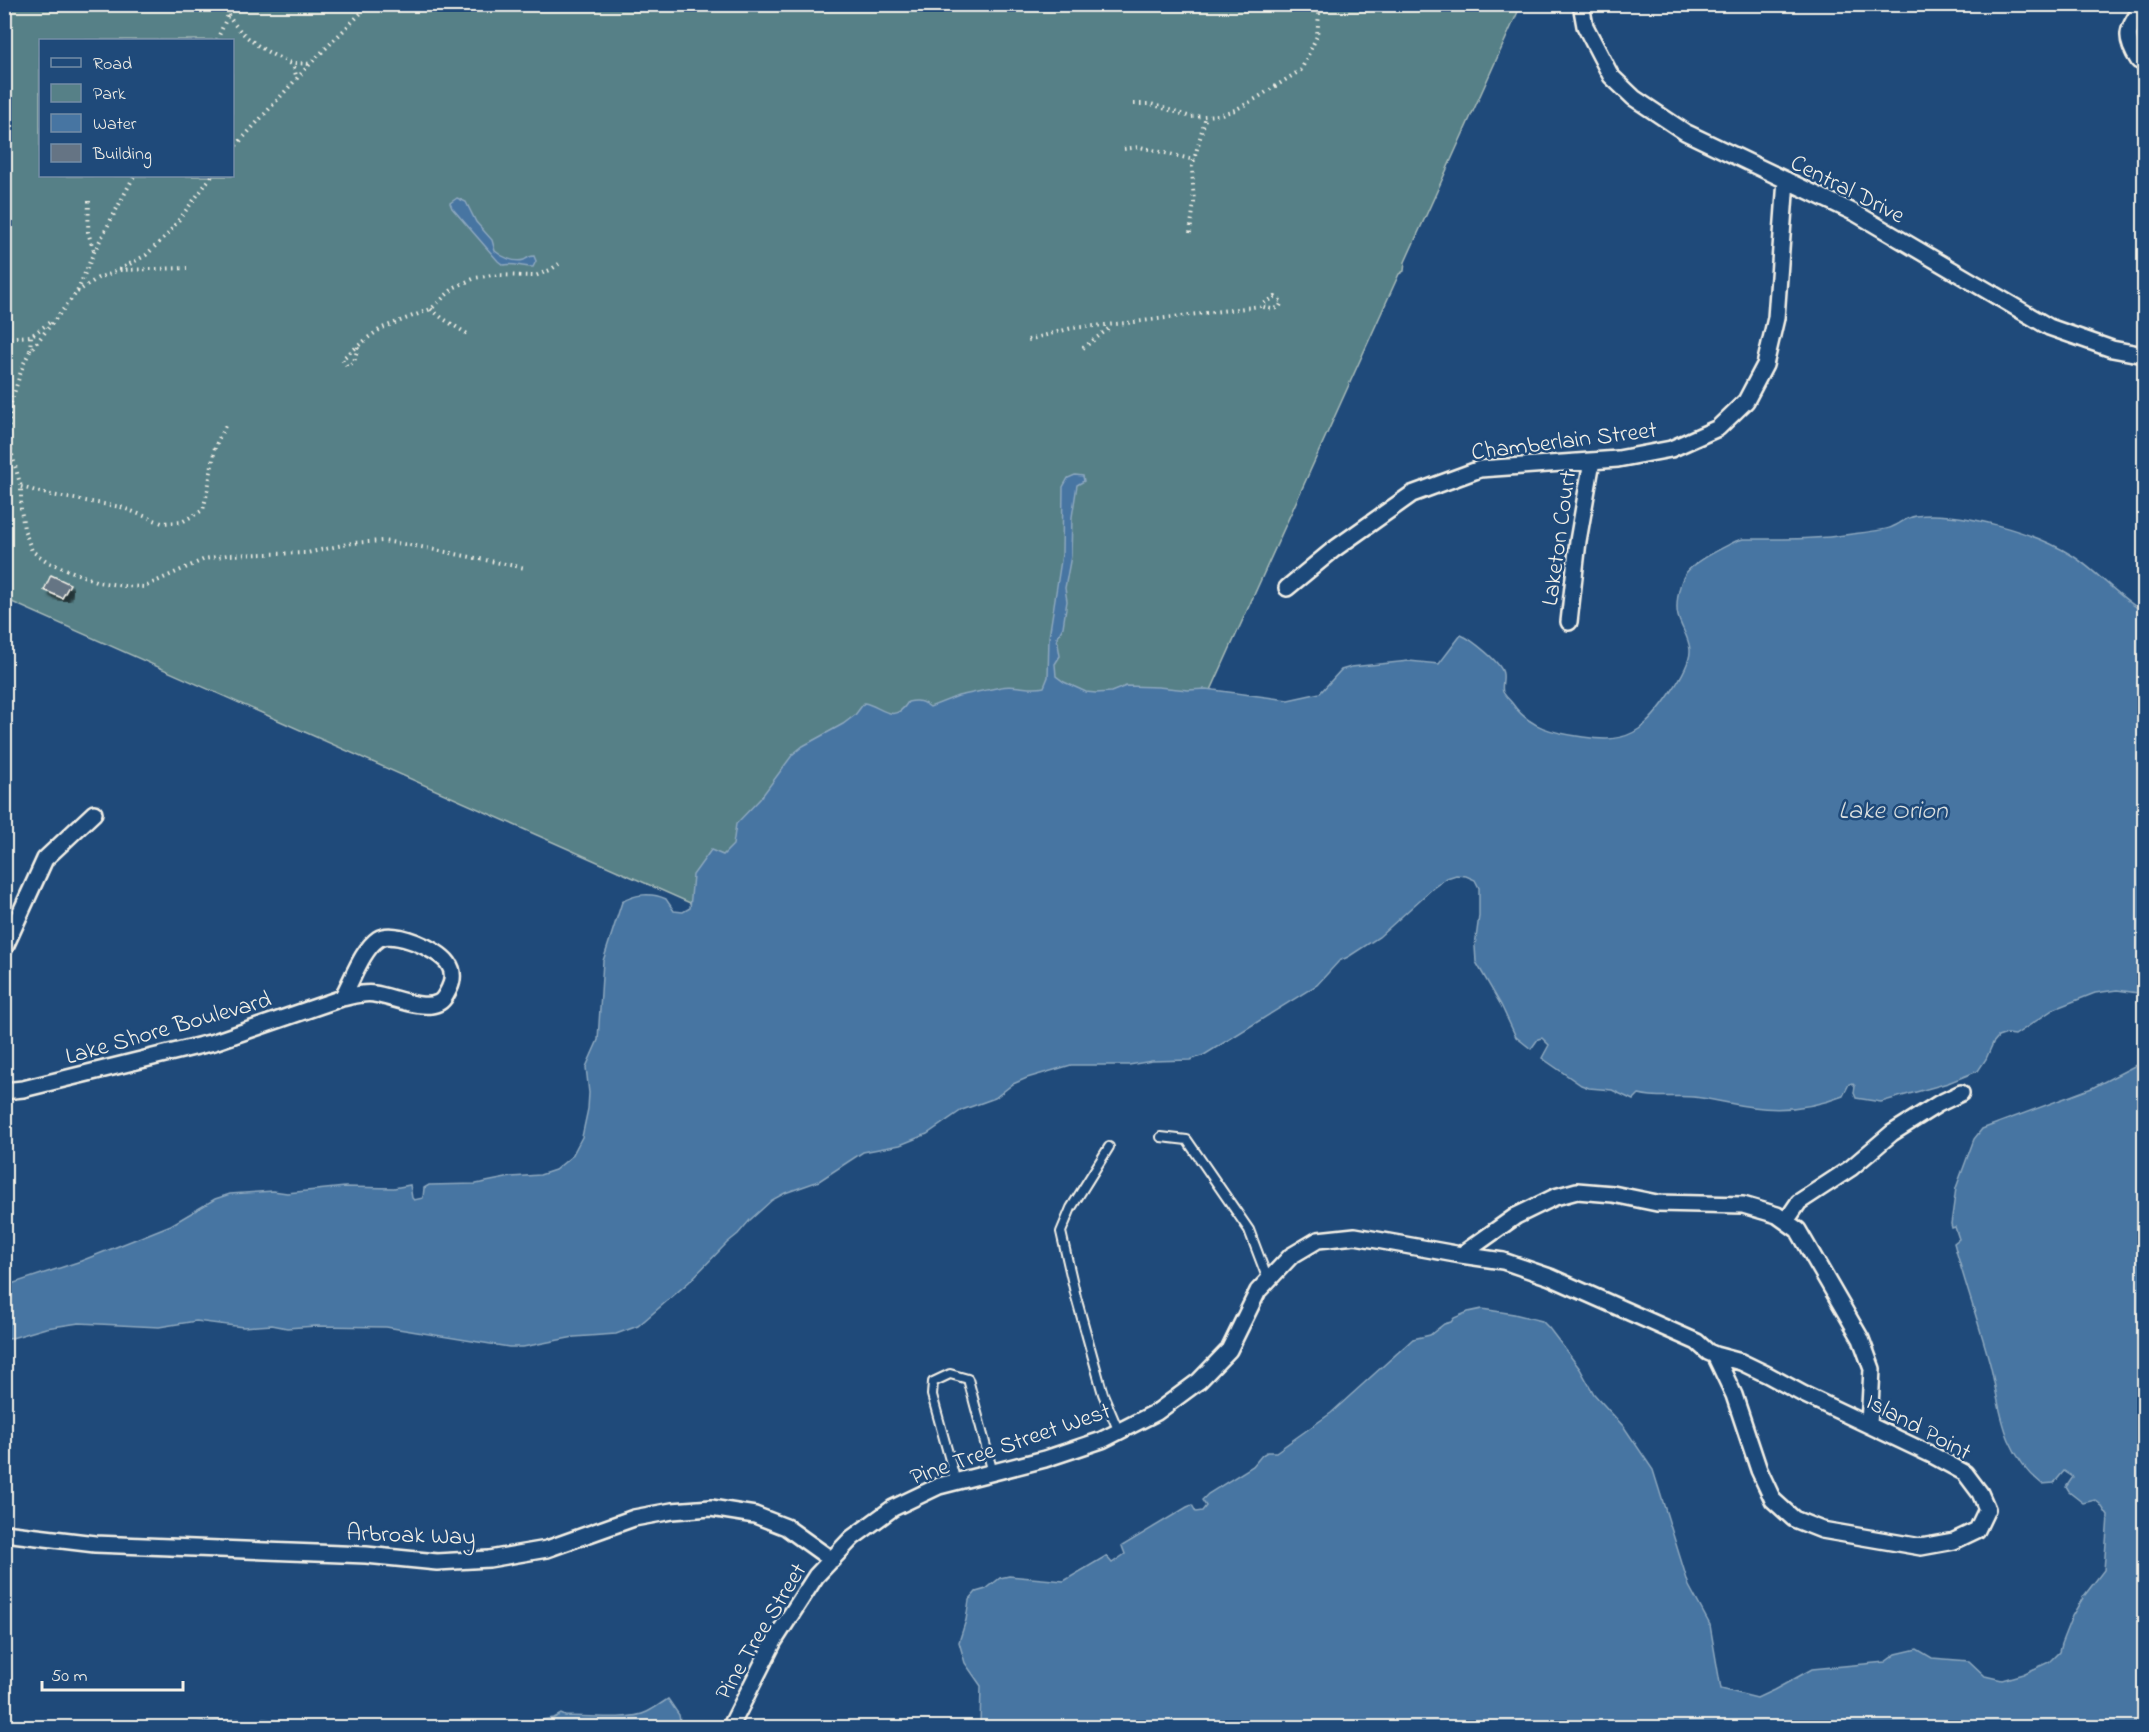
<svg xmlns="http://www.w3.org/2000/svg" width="2149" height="1732" viewBox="0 0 2149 1732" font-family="'Indie Flower',sans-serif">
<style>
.green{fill:#568087;stroke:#a5b8b8;stroke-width:1.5;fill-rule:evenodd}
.water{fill:#4775a2;stroke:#8ca7be;stroke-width:1.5}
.building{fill:#657484;stroke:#f4f1e8;stroke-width:1.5;filter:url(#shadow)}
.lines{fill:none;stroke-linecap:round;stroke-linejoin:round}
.lane-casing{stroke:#f4f1e8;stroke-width:12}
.street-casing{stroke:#f4f1e8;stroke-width:20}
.path{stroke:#f4f1e8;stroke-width:4;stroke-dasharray:1.5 4.5;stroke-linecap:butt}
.lane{stroke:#1f4a7a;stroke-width:8}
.street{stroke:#1f4a7a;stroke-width:15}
.labels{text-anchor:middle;stroke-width:5;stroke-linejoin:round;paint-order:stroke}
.street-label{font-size:24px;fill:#f4f1e8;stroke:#1f4a7a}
.water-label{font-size:26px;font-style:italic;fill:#dadede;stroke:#1f4a7a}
</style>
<defs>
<filter id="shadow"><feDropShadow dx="5.5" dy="5.5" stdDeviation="1.5" flood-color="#0009"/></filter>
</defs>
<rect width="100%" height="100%" fill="#1f4a7a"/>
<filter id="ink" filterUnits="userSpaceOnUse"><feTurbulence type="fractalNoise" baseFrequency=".0167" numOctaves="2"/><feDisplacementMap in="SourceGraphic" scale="12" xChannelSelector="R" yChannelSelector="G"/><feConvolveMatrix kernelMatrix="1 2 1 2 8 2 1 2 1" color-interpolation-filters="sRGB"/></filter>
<g filter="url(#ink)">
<!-- green -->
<path class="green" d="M5,5H1521L1405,262L1404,271L1399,274L1044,1060L5,599ZM40,40H232V176H40Z"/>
<!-- water -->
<path class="water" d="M457,198L466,202L476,222L492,240L495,251C502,257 514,263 524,260C527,258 530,256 534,256L536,261L533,267C522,267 515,263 503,265L498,261L452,208L450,203Z
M1075,475L1083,476L1084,481L1077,485L1072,517L1071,556L1065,588L1067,601L1063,627L1057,638L1060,656L1055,664L1056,676L1064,682L1086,692L1096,693L1111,692L1126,686L1158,687L1188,690L1206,689L1288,700L1320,693L1341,670L1351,667L1409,661L1439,664L1461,635C1471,639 1502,663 1503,674C1504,680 1501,687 1503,692C1505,696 1510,700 1512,703C1529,728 1554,733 1583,737C1603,740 1622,741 1639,729C1655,718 1691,669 1690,650C1689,637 1681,628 1678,616C1675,605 1679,585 1684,576C1690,563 1723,548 1736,541L1743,539C1779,539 1816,540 1852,534C1859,533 1888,530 1892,527C1902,523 1904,518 1916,516C1959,510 2037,533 2073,556C2099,573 2117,596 2144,612V1011L2140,1004V995L2138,993L2117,990L2095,993L2054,1009L2015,1035L2007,1034L1998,1037L1993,1043L1986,1059L1978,1071L1948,1083L1881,1102L1856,1098L1854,1093L1855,1086L1852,1083L1849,1084L1843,1096C1815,1107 1783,1111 1753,1107C1733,1105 1714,1099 1694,1097C1675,1095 1658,1099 1639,1094L1633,1100L1612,1090L1589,1088L1581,1085L1542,1058L1549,1045L1542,1038L1538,1039L1531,1049L1516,1037L1501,1005L1476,962L1475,946L1479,916V888L1475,880L1466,876L1456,875L1447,878L1433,888L1379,937L1348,957L1339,961L1317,985L1204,1055L1190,1060L1152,1061L1129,1065H1071L1027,1078L1013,1084L995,1098L962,1110L927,1134L900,1145L863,1152L819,1181L785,1193L772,1200L750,1220L738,1234L727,1243L689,1282L638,1326L616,1334L574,1337L523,1347H509L386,1327L316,1326L287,1328L272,1325L243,1327L196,1321L159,1327L79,1323L46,1328L5,1340V1286L81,1261L171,1225L215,1199L230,1194L273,1191L287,1193L345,1187L394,1188L410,1185L412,1198L414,1200L423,1198L424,1188L429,1185L476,1184L511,1177L540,1175L555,1170L572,1156L582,1137L588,1109L589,1093L586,1067L598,1040L603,961L622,902C635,894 651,892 666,899L674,911L683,912L690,908L693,875L711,850L723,855L733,845L736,824L760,799L793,754L803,746L843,724L855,715L864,703C880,705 893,726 908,702C918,700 922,701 930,707L958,696L1001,687C1016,684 1030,691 1044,687L1048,677L1049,637L1062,554L1063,487L1068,478Z
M2144,1061V1727H980L981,1686L965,1663L959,1642L966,1620L969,1600L976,1592L986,1589L1000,1578L1009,1576L1064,1581L1106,1556L1112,1563L1125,1554L1122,1546L1187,1507L1192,1505L1196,1512L1202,1511L1206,1506L1202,1500L1208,1494L1253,1466L1262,1455L1267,1452H1276L1331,1413L1413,1339L1430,1335L1444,1324L1451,1322L1454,1318L1468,1312L1482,1309L1514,1314L1542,1321L1549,1328L1580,1369L1594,1394L1624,1427L1653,1470L1689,1586L1710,1625L1721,1689L1757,1698L1774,1690L1812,1669L1885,1662L1896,1654L1917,1649L1932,1658L1969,1661L1985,1676L2002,1680L2023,1674L2049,1662L2059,1652L2061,1644L2072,1616L2084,1596L2104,1570L2108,1516L2100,1504L2095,1500L2083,1503L2069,1492L2066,1487L2073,1477L2064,1471L2054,1483L2042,1484C2028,1473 2016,1456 2009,1440C1999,1416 1996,1388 1990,1364C1979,1323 1965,1284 1954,1243L1959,1239L1955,1227L1952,1228L1951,1224L1956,1188L1974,1139L1982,1129L2092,1088Z
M668,1699L679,1715L681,1727H500L554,1718L561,1714L565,1716C585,1716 630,1721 647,1712C654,1709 661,1703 668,1699Z
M239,1719H264L335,1727H150Z"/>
<!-- building -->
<path class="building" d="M51,575L70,584L62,598L44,590Z"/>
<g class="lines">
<defs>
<path id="lane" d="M1161,1137L1187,1140L1249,1230L1268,1280
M1109,1147L1071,1208L1061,1232L1076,1297L1103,1394L1119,1432
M956,1482L932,1395L933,1382L950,1374L968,1379L993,1473"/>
<path id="street" d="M1581,4L1585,26L1611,76L1634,98L1685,132L1857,214L2049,327L2112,349L2144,355
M2139,61C2123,37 2127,29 2144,6
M1287,588L1333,550L1412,494L1480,469L1618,459L1671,449L1718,428L1746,401L1765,365L1776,318L1786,180
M1569,622L1578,541L1592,461
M4,949L45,859L94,813
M4,1091L23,1089L214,1042L342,998C352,996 364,992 374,994C391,996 422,1011 438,1003C443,1001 446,995 449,989C453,981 454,971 448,963C438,949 393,929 378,939C362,950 352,981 342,998
M1786,1221L1799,1202L1851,1168L1892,1133L1938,1104L1961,1093
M1461,1255L1503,1261L1550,1277L1697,1342L1708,1352L1715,1355L1734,1395L1759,1470L1773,1500L1794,1519L1822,1530L1921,1547L1954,1541L1977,1530L1987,1509L1980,1493L1965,1473L1932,1455L1803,1394L1768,1375L1741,1362L1715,1355
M4,1533L95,1544L366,1555L437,1562L489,1559L547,1549L634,1518L672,1511L711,1508L755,1515L786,1527L832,1560
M730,1728L774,1641L816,1576L852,1538L893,1508L939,1486L1045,1459L1102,1440L1157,1412L1199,1381L1229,1350L1258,1291L1291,1256L1318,1240L1355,1236L1461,1255L1516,1216L1555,1197L1577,1191L1613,1194L1657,1203L1743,1205L1777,1215L1798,1230L1861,1339L1872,1369L1869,1425"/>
</defs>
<!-- lane casing -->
<use href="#lane" class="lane-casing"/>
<!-- street casing -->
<use href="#street" class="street-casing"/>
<!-- path -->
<path class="path" d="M228,15C240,35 265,53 287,61C294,64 303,63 310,64
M217,40L228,15L226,4
M289,63L294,68L297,79
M1134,104H1151L1191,117L1218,115L1235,110L1257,98L1301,70L1317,36L1319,14L1316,4
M1124,149L1140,147L1195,160
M232,150L310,64L370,4
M89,201L88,232L94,252
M1190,233L1194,203L1192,167L1206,116
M120,270L187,268
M77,292L98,278L119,270L146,255L168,234L212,176
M431,309L442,318L469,335
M4,338L31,336L50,322
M1028,340L1072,328L1127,323L1260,306L1275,297L1282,302L1279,308L1271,309L1260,306
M358,347L354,362L347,366L342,359L369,337L382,328L431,309L455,287L475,278L492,275L535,276L550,270L559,264
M1083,348L1111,327
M30,350L31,336
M4,426L21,487V509L24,529L32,551L48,562L98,582L124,586L144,587L205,559L227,555L307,553L352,543L383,541L416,546L525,568
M8,433L11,403L23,365L30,351L77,292L94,252L134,176
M4,438L11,444
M21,487L51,495L121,507L162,523L182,522L203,510L208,489L215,447L225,426"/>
<!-- lane -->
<use href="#lane" class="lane"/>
<!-- street -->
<use href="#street" class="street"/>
</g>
</g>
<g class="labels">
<!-- street labels -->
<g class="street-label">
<text transform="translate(1848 188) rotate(27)" y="8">Central Drive</text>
<text transform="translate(1564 440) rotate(-7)" y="8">Chamberlain Street</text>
<text transform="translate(1558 538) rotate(-82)" y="8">Laketon Court</text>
<text transform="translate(168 1027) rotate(-16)" y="8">Lake Shore Boulevard</text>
<text transform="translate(1919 1426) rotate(28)" y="8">Island Point</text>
<text transform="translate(1010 1443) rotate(-19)" y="8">Pine Tree Street West</text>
<text transform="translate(411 1534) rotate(2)" y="8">Arbroak Way</text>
<text transform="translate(760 1631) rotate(-59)" y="8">Pine Tree Street</text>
</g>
<!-- water labels -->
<g class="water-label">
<text x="1893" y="818">Lake Orion</text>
</g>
</g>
<!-- margin -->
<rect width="2149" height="1732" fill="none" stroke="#1f4a7a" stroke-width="24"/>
<rect x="12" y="12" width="2125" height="1708" fill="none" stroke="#f4f1e8" stroke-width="2" filter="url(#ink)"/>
<!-- legend -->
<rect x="39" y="39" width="195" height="138" fill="#1f4a7a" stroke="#748da6" stroke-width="1.5"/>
<rect x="51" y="58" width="30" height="9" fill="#1f4a7a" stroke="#748da6" stroke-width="1.5"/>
<text x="93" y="69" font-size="18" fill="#f4f1e8">Road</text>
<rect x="51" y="84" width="30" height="18" fill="#568087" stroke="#748da6" stroke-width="1.5"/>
<text x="93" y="99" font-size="18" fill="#f4f1e8">Park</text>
<rect x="51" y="114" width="30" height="18" fill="#4775a2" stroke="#748da6" stroke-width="1.5"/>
<text x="93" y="129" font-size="18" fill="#f4f1e8">Water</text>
<rect x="51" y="144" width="30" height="18" fill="#657484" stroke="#748da6" stroke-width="1.5"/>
<text x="93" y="159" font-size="18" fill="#f4f1e8">Building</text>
<!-- scale -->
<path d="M42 1681v9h141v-9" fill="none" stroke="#f4f1e8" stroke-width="3"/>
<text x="51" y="1681" font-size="18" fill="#f4f1e8" stroke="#1f4a7a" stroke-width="4.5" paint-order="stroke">50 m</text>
</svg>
